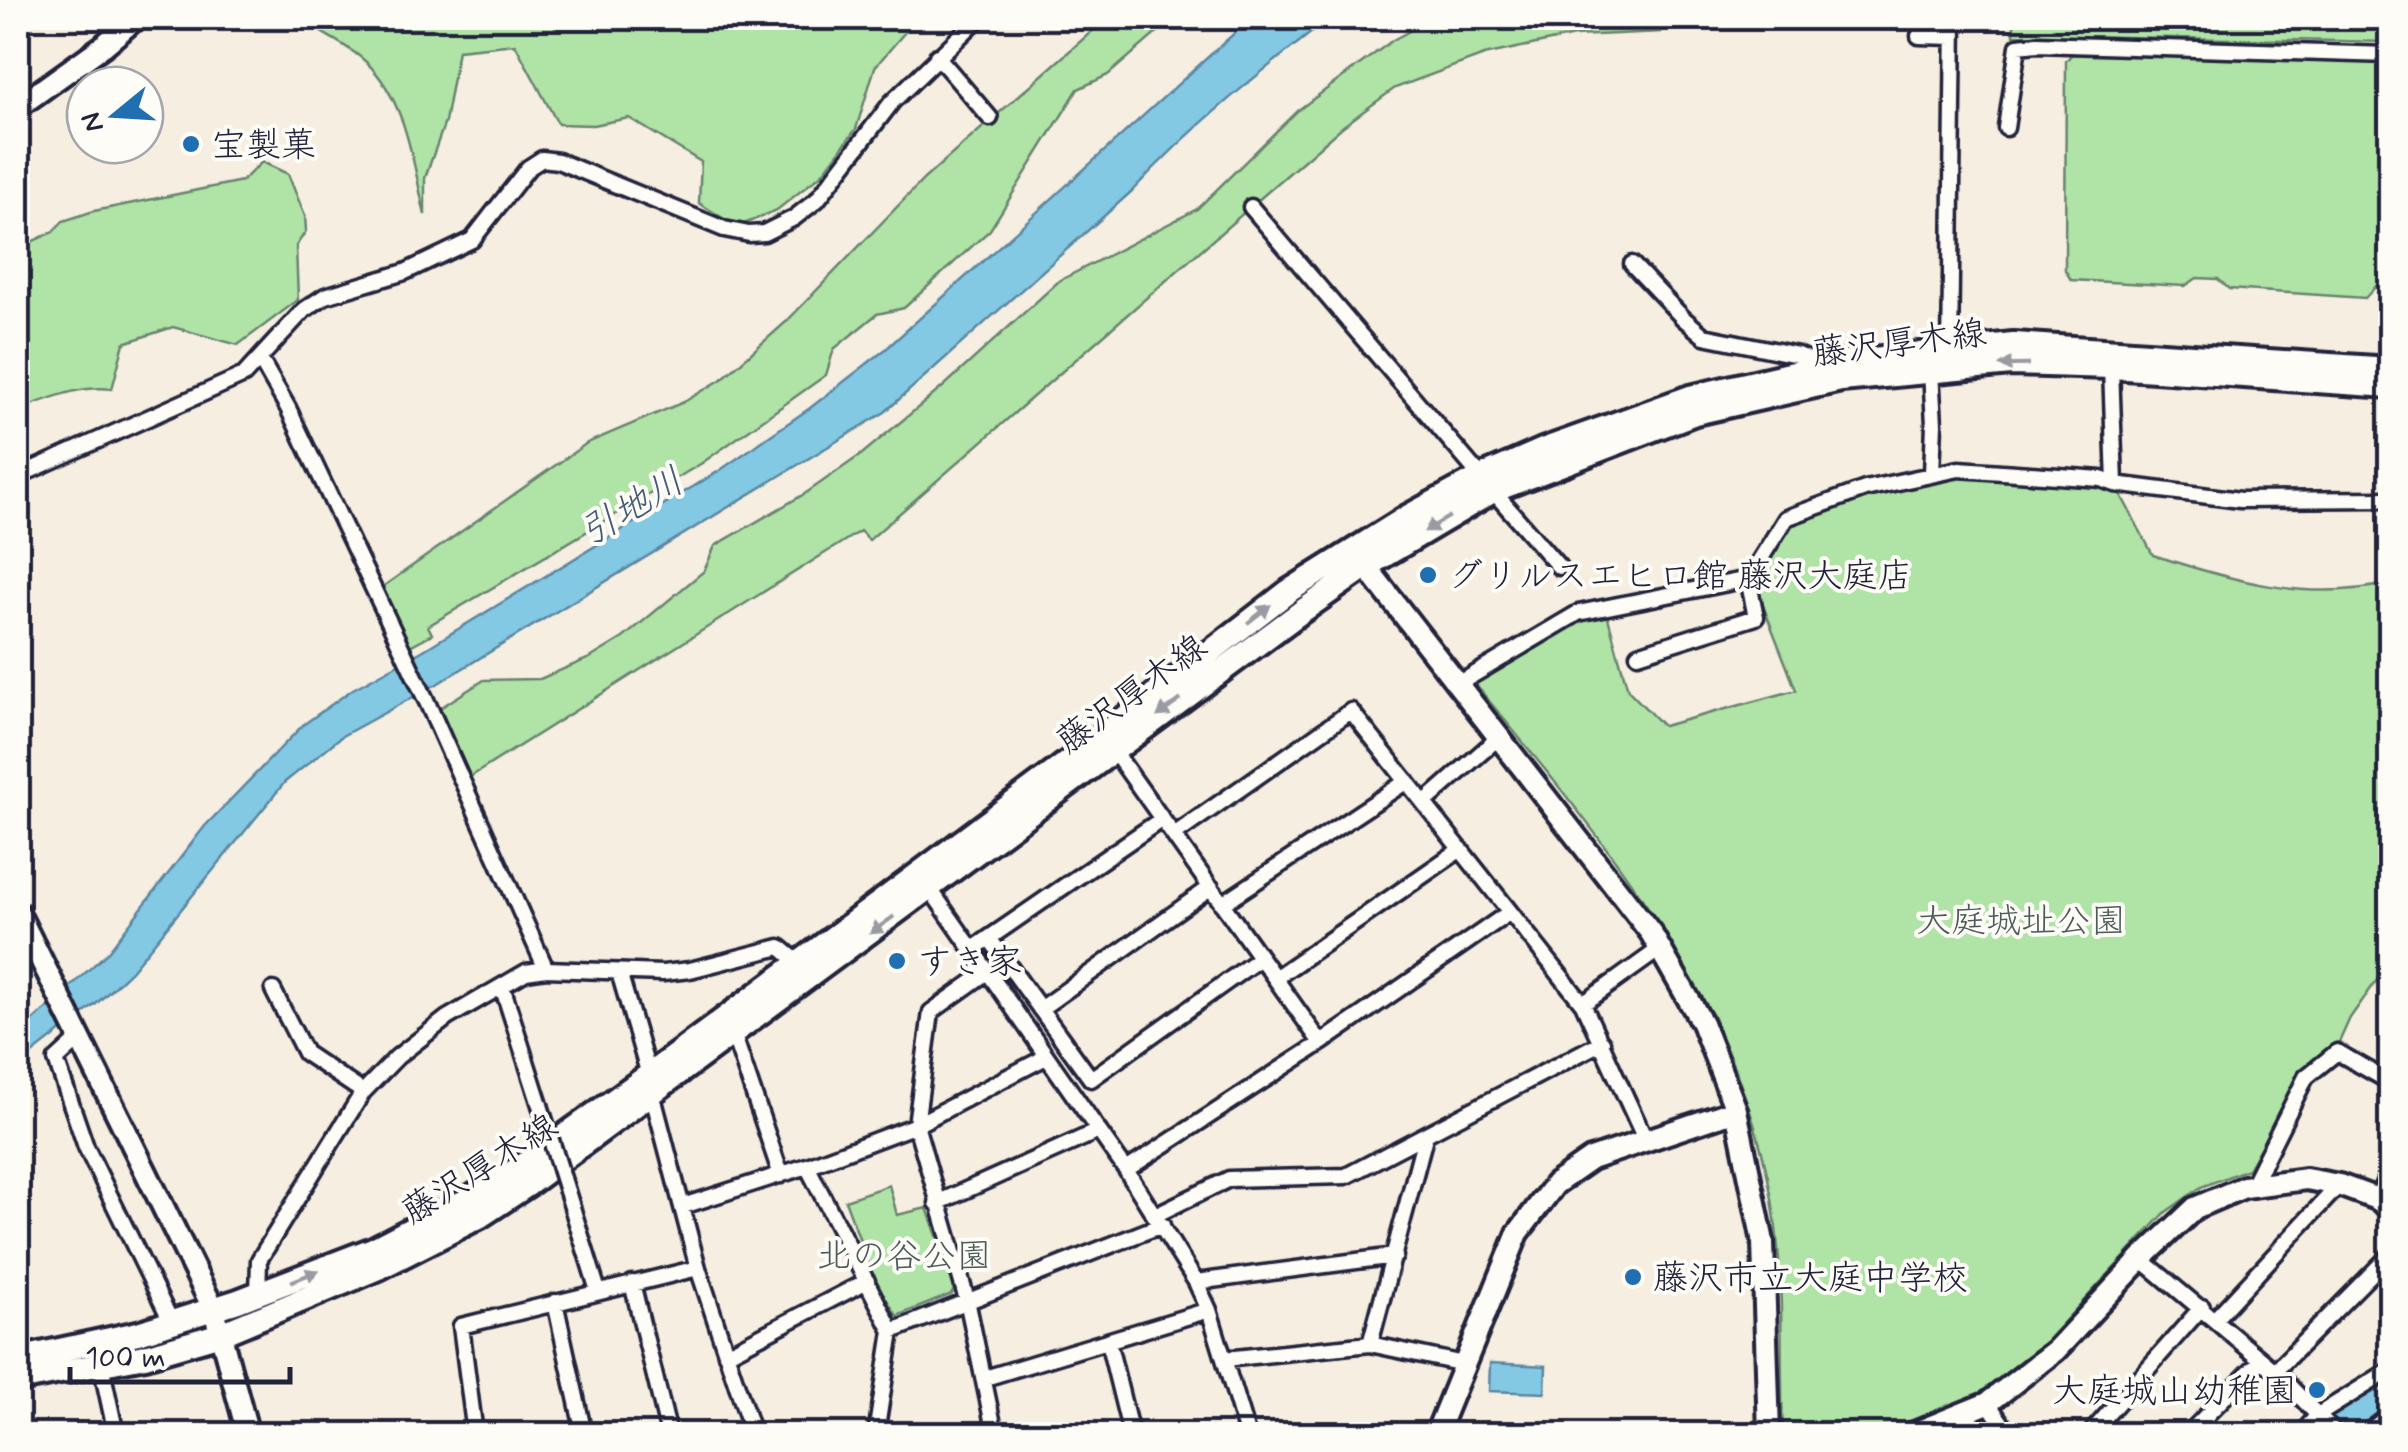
<svg xmlns="http://www.w3.org/2000/svg" width="2408" height="1452" viewBox="0 0 2408 1452" font-family="Mynerve,'Klee One',sans-serif">
<style>
.green{fill:#b0e4a6;stroke:#698370;stroke-width:2.5}
.water{fill:#83c9e4;stroke:#5c86a0;stroke-width:2.5}
.lines{fill:none;stroke-linecap:round;stroke-linejoin:round}
.river{stroke:#83c9e4;stroke-width:28}
.street-casing{stroke:#22223b;stroke-width:21}
.secondary-casing{stroke:#22223b;stroke-width:28}
.primary-casing{stroke:#22223b;stroke-width:30}
.street{stroke:#fdfcf7;stroke-width:14}
.secondary{stroke:#fdfcf7;stroke-width:20}
.primary{stroke:#fdfcf7;stroke-width:22}
.street-bridge-casing{stroke:#22223b;stroke-width:21;stroke-linecap:butt}
.street-bridge{stroke:#fdfcf7;stroke-width:14}
.oneway{fill:#9a9aa2}
.poi-dot{fill:#1f6fb2;stroke:#fdfcf7;stroke-width:4}
.labels{text-anchor:middle;stroke-width:8;stroke-linejoin:round;paint-order:stroke}
.poi-label{font-size:35px;fill:#22223b;stroke:#fdfcf7;text-anchor:start}
.street-label{font-size:35px;fill:#22223b;stroke:#fdfcf7}
.park-label{font-size:35px;fill:#4d5c5b;stroke:#fdfcf7}
.water-label{font-size:38px;font-style:italic;fill:#445c76;stroke:#fdfcf7}
</style>
<rect width="100%" height="100%" fill="#f5eee1"/>
<filter id="ink" filterUnits="userSpaceOnUse"><feTurbulence type="fractalNoise" baseFrequency=".01" numOctaves="2"/><feDisplacementMap in="SourceGraphic" scale="20" xChannelSelector="R" yChannelSelector="G"/><feConvolveMatrix kernelMatrix="1 2 1 2 8 2 1 2 1" color-interpolation-filters="sRGB"/></filter>
<g filter="url(#ink)">
<!-- green -->
<path class="green" d="M300,18H917L875,67L856,129L822,174L777,210L737,227L699,203L701,162L629,118L593,125L558,124L515,44L458,50L445,122L425,178V215C413,162 406,100 366,62C346,43 320,34 300,18Z
M1107,18H1174L1108,75L1078,89L990,230L904,308L877,314L834,349L826,375L702,463L428,626L432,634L408,647L381,588L587,443L684,402L722,379L786,322L924,179Z
M1433,18H1660V32L1574,36L1484,55L1395,88L1342,127L869,540L860,531L470,777L440,708L484,680L540,679L590,658L623,638L704,571L715,546L806,493L862,454L944,386L1059,281L1197,209L1297,111L1393,40Z
M2014,18H2390V42L2014,35Z
M2072,54L2390,56V271L2365,298L2229,289L2218,279L2197,278L2185,286L2071,280L2065,270L2066,61Z
M262,162L288,174L305,216L306,231L296,246L298,300L238,345L173,327L124,343L112,389C79,385 48,399 18,410V248L53,232L63,221L94,211L242,181Z
M1942,476L2115,484L2153,555C2230,580 2309,603 2390,583V969L2382,973L2350,1018L2336,1049L2303,1073L2248,1169L2201,1187L2166,1212L2035,1353L1977,1396L1916,1422L1855,1434H1783C1780,1356 1785,1277 1772,1199C1737,995 1603,840 1476,685V677L1572,622L1607,614L1628,690L1663,726L1796,690L1755,585L1788,523L1862,494Z
M889,1185L897,1215L927,1208L955,1285L952,1294L897,1316L874,1279L845,1200Z"/>
<!-- water -->
<path class="water" d="M1251,18H1330C1260,72 1192,126 1132,191L885,412L437,684L342,736L285,782L131,971L96,1004L18,1065V1035L107,953L205,826L303,725L353,689L422,651L719,471L810,408L886,349Z
M1490,1363L1546,1366L1545,1393L1489,1391Z"/>
<g class="lines">
<!-- river -->
<path class="river" d="M2334,1434L2390,1396"/>
<defs>
<path id="street" d="M1919,36L1954,37
M937,56L990,118
M2006,128L2018,46L2037,44L2390,55
M1251,207L1481,477
M1632,264L1683,318L1704,336L1798,355L1823,366
M1950,358L1954,18
M260,359L288,408L427,702L546,969
M2111,367L2115,484
M1931,371L1934,424L1932,473
M18,476L244,375L304,310L325,296L405,272L472,240L528,168L542,159L558,161L724,229L749,234L764,233L794,218L817,200L892,102L979,18
M1493,491L1559,567
M1638,654L1756,617L1748,579
M1458,684L1578,613L1748,579L1786,518L1865,489L1959,469L2101,479L2115,484L2240,500L2390,499
M1113,750L1321,1043
M1424,803L1499,737
M1174,835L1351,711L1583,1004L1645,1139
M930,889L1126,1170L1196,1282L1209,1310L1247,1434
M1222,904L1407,781
M989,938L1091,1079L1260,958
M973,949L1162,819
M619,972L649,1075
M987,972L931,1012L916,1125L967,1300L995,1434
M1275,978L1461,849
M502,986L540,1105
M273,990L305,1053L363,1092
M1583,1004L1661,948
M1040,1009L1211,887
M733,1033L781,1175
M80,1038L56,1060L86,1147L172,1323
M652,1093L698,1268L753,1434
M807,1166L892,1331L876,1434
M1126,1170L1321,1043L1510,912
M2252,1185L2306,1077L2337,1052L2390,1082
M567,1191L598,1291
M2377,1199L2390,1168
M937,1203L1098,1131
M683,1206L807,1166L916,1125L1046,1057
M1155,1215L1229,1179L1346,1176L1602,1042
M2141,1259L2275,1371L2336,1434
M1196,1282L1395,1256
M632,1283L669,1434
M258,1294L259,1260L363,1092L397,1057L447,1018L526,972L546,969L663,973L690,970L780,947L805,968
M555,1302L584,1434
M2215,1319L2339,1185
M892,1331L1162,1225
M1108,1341L1131,1434
M1370,1344L1425,1137
M726,1354L867,1281
M1225,1359L1370,1344L1464,1364
M101,1365L116,1434
M2275,1371L2390,1255
M985,1378L1209,1310
M1988,1403L2009,1434
M475,1434L461,1326L698,1268
M2090,1434L2202,1307
M2188,1434L2260,1361
M2301,1434L2318,1415L2390,1370
M2365,1434L2390,1415"/>
<path id="secondary" d="M18,107L103,46L136,18
M1358,556L1651,933L1702,1023L1736,1110L1763,1242L1769,1434
M18,913L214,1310L248,1434
M1436,1434L1518,1233L1555,1184L1591,1159L1736,1110
M1912,1434L1988,1403L2056,1350L2141,1259L2195,1208L2244,1187L2306,1179L2339,1185L2377,1199L2390,1208"/>
<path id="primary" d="M18,1359L138,1333L238,1301L373,1249L467,1200L521,1167L649,1075L1060,768L1289,591L1407,517L1481,477L1545,449L1690,397L1836,363L2013,344L2390,369
M18,1380L145,1356L221,1334L379,1268L479,1217L529,1184L1301,612L1365,567L1493,491L1695,413L1841,380L2011,364L2111,367L2390,386"/>
</defs>
<!-- street casing -->
<use href="#street" class="street-casing"/>
<!-- secondary casing -->
<use href="#secondary" class="secondary-casing"/>
<!-- primary casing -->
<use href="#primary" class="primary-casing"/>
<!-- street -->
<use href="#street" class="street"/>
<!-- secondary -->
<use href="#secondary" class="secondary"/>
<!-- primary -->
<use href="#primary" class="primary"/>
<defs>
<path id="street-bridge" d="M540,1105L567,1191"/>
</defs>
<!-- street-bridge casing -->
<use href="#street-bridge" class="street-bridge-casing"/>
<!-- street-bridge -->
<use href="#street-bridge" class="street-bridge"/>
</g>
<!-- one-way arrows -->
<defs><path id="oneway-solid" d="M-6-.8H1V-3.2L6.5 0L1 3.2V.8H-6Z" transform="scale(2.5)"/></defs>
<g class="oneway">
<use href="#oneway-solid" transform="translate(2014 365) rotate(179)"/>
<use href="#oneway-solid" transform="translate(1437 524) rotate(149)"/>
<use href="#oneway-solid" transform="translate(1259 614) rotate(-38)"/>
<use href="#oneway-solid" transform="translate(1169 708) rotate(144)"/>
<use href="#oneway-solid" transform="translate(882 925) rotate(144)"/>
<use href="#oneway-solid" transform="translate(305 1276) rotate(-22)"/>
</g>
</g>
<!-- markers -->
<g class="poi-dot">
<circle cx="191" cy="144" r="10"/>
<circle cx="1428" cy="575" r="10"/>
<circle cx="897" cy="961" r="10"/>
<circle cx="1633" cy="1277" r="10"/>
<circle cx="2317" cy="1390" r="10"/>
</g>
<g class="labels">
<!-- poi labels -->
<g class="poi-label">
<text x="211" y="156">宝製菓</text>
<text x="1448" y="587">グリルスエヒロ館 藤沢大庭店</text>
<text x="917" y="973">すき家</text>
<text x="1653" y="1289">藤沢市立大庭中学校</text>
<text x="2297" y="1402" text-anchor="end">大庭城山幼稚園</text>
</g>
<!-- street labels -->
<g class="street-label">
<text transform="translate(1899 342) rotate(-7)" y="12">藤沢厚木線</text>
<text transform="translate(1131 693) rotate(-36)" y="12">藤沢厚木線</text>
<text transform="translate(479 1168) rotate(-32)" y="12">藤沢厚木線</text>
</g>
<!-- park labels -->
<g class="park-label">
<text x="2021" y="932">大庭城址公園</text>
<text x="904" y="1267">北の谷公園</text>
</g>
<!-- water labels -->
<g class="water-label">
<text transform="translate(631 506) rotate(-31)" y="13">引地川</text>
</g>
</g>
<!-- margin -->
<rect width="2408" height="1452" fill="none" stroke="#fdfcf7" stroke-width="60"/>
<rect x="30" y="30" width="2348" height="1392" fill="none" stroke="#22223b" stroke-width="4" filter="url(#ink)"/>
<!-- north arrow -->
<g transform="translate(115 115) rotate(252)"><circle r="48" fill="#fdfcf7" stroke="#a5a5ac" stroke-width="2.5"/>
<path d="M0-8L18 38L0 25L-18 38Z" fill="#1f6fb2"/>
<text y="-15" font-size="28" font-weight="bold" text-anchor="middle" fill="#22223b">N</text>
</g>
<!-- scale -->
<path d="M70 1367v15h220v-15" fill="none" stroke="#22223b" stroke-width="5"/>
<text x="85" y="1367" font-size="30" fill="#22223b" stroke="#fdfcf7" stroke-width="8" paint-order="stroke">100 m</text>
</svg>
